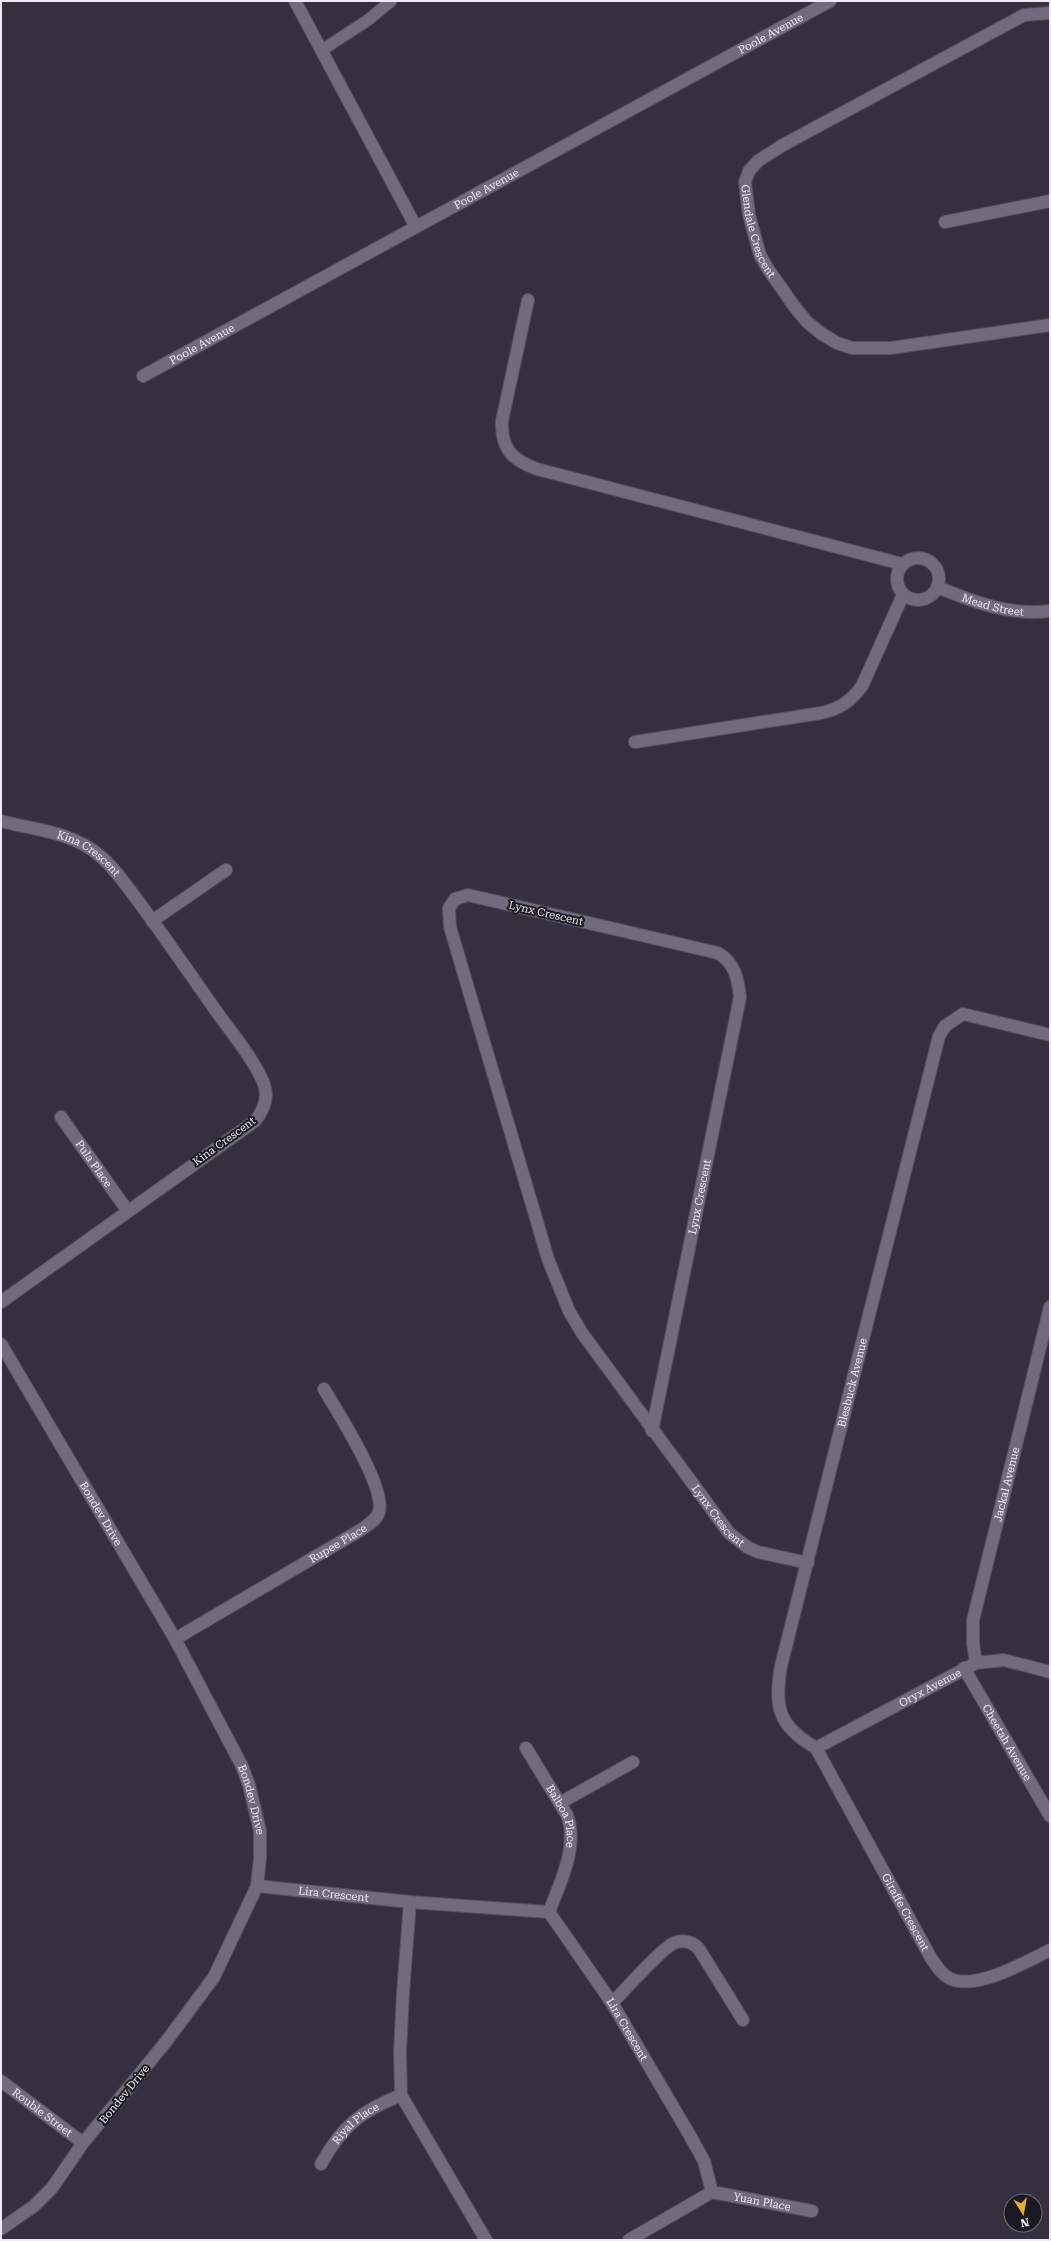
<svg xmlns="http://www.w3.org/2000/svg" width="1051" height="2241" viewBox="0 0 1051 2241" font-family="'Roboto Serif',serif">
<style>
.lines{fill:none;stroke-linecap:round;stroke-linejoin:round}
.lane-casing{stroke:#534f5d;stroke-width:13}
.street-casing{stroke:#534f5d;stroke-width:14}
.lane{stroke:#716b7e;stroke-width:11}
.street{stroke:#716b7e;stroke-width:12}
.labels{text-anchor:middle;stroke-width:4;stroke-linejoin:round;paint-order:stroke}
.street-label{font-size:11px;fill:#eeebf6;stroke:#1b1921}
</style>
<rect width="100%" height="100%" fill="#353040"/>
<g class="lines">
<defs>
<path id="lane" d="M322,50L368,20L391,1"/>
<g id="street">
<path d="M295,1L416,227"/>
<path id="s1" d="M1050,13L1024,15L783,145L758,161L749,171L745,182L749,215L760,255L768,269L794,306L807,322L822,334L837,343L852,348H891L1050,325"/>
<path d="M945,222L1050,201"/>
<path d="M528,300L502,421C501,449 512,460 537,469L902,564"/>
<path id="s2" d="M143,376L830,1"/>
<circle cx="918" cy="579" r="21"/>
<path id="s3" d="M937,587C974,602 1010,616 1050,611"/>
<path d="M635,742L821,713C840,709 851,701 862,686L903,595"/>
<path id="s4" d="M1,821C34,830 74,832 100,856C116,869 128,888 141,905C166,939 190,974 214,1008C230,1031 254,1059 264,1084C269,1098 263,1111 255,1121L1,1302"/>
<path d="M152,921L226,870"/>
<path id="s5" d="M61,1117L127,1210"/>
<path id="s6" d="M1,1344L175,1639L242,1766L249,1785L260,1831V1858L257,1886L214,1977L165,2043L83,2143L52,2188L34,2206L1,2229"/>
<path id="s7" d="M652,1431L740,997C738,979 735,963 718,953L468,895L455,899L449,908L450,927L548,1259L569,1311L582,1333L729,1533L747,1547L758,1552L808,1563"/>
<path id="s8" d="M175,1639L359,1531C366,1526 376,1521 379,1512C386,1487 338,1413 324,1389"/>
<path id="s9" d="M976,1663L973,1643V1620L1050,1307"/>
<path id="s10" d="M964,1668L1050,1816"/>
<path id="s11" d="M526,1748L567,1815C579,1846 560,1883 549,1912"/>
<path id="s12" d="M816,1748C778,1726 774,1707 781,1666L939,1036L945,1026L963,1014L1050,1035"/>
<path id="s13" d="M816,1748L931,1958C936,1965 941,1974 949,1978C975,1992 1027,1961 1050,1950"/>
<path id="s14" d="M816,1748L976,1663L1004,1660L1050,1672"/>
<path d="M560,1803L633,1762"/>
<path id="s15" d="M257,1886L410,1902L549,1912"/>
<path d="M410,1902L403,1993L400,2052L401,2095L486,2240"/>
<path id="s16" d="M549,1912L612,2003L689,2134L704,2161L712,2192"/>
<path d="M612,2003C624,1991 662,1948 674,1943C683,1939 693,1942 699,1949L743,2020"/>
<path id="s17" d="M1,2081L83,2143"/>
<path id="s18" d="M321,2164C343,2125 360,2112 401,2095"/>
<path id="s19" d="M712,2192L812,2211"/>
<path d="M629,2240L712,2192"/>
</g>
</defs>
<!-- lane casing -->
<use href="#lane" class="lane-casing"/>
<!-- street casing -->
<use href="#street" class="street-casing"/>
<!-- lane -->
<use href="#lane" class="lane"/>
<!-- street -->
<use href="#street" class="street"/>
</g>
<g class="labels">
<!-- street labels -->
<g class="street-label">
<text dy="4" stroke="none"><textPath href="#s2" startOffset="715">Poole Avenue</textPath></text>
<text dy="4" stroke="none"><textPath href="#s2" startOffset="391">Poole Avenue</textPath></text>
<text dy="4" stroke="none"><textPath href="#s1" startOffset="406">Glendale Crescent</textPath></text>
<text dy="4" stroke="none"><textPath href="#s2" startOffset="67">Poole Avenue</textPath></text>
<text dy="4" stroke="none"><textPath href="#s3" startOffset="59">Mead Street</textPath></text>
<text dy="4" stroke="none"><textPath href="#s4" startOffset="95">Kina Crescent</textPath></text>
<text transform="translate(546 913) rotate(13)" y="4">Lynx Crescent</text>
<text transform="translate(224 1141) rotate(-36)" y="4">Kina Crescent</text>
<text dy="4" stroke="none"><textPath href="#s5" startOffset="57">Pula Place</textPath></text>
<text dy="4" stroke="none"><textPath href="#s7" startOffset="239">Lynx Crescent</textPath></text>
<text dy="4" stroke="none"><textPath href="#s12" startOffset="390">Blesbuck Avenue</textPath></text>
<text dy="4" stroke="none"><textPath href="#s9" startOffset="183">Jackal Avenue</textPath></text>
<text dy="4" stroke="none"><textPath href="#s6" startOffset="197">Bondev Drive</textPath></text>
<text dy="4" stroke="none"><textPath href="#s7" startOffset="1450">Lynx Crescent</textPath></text>
<text dy="4" stroke="none"><textPath href="#s8" startOffset="189">Rupee Place</textPath></text>
<text dy="4" stroke="none"><textPath href="#s14" startOffset="129">Oryx Avenue</textPath></text>
<text dy="4" stroke="none"><textPath href="#s10" startOffset="86">Cheetah Avenue</textPath></text>
<text dy="4" stroke="none"><textPath href="#s6" startOffset="521">Bondev Drive</textPath></text>
<text dy="4" stroke="none"><textPath href="#s11" startOffset="78">Balboa Place</textPath></text>
<text dy="4" stroke="none"><textPath href="#s15" startOffset="77">Lira Crescent</textPath></text>
<text dy="4" stroke="none"><textPath href="#s13" startOffset="187">Giraffe Crescent</textPath></text>
<text dy="4" stroke="none"><textPath href="#s16" startOffset="141">Lira Crescent</textPath></text>
<text transform="translate(124 2094) rotate(-51)" y="4">Bondev Drive</text>
<text dy="4" stroke="none"><textPath href="#s17" startOffset="52">Rouble Street</textPath></text>
<text dy="4" stroke="none"><textPath href="#s18" startOffset="54">Riyal Place</textPath></text>
<text dy="4" stroke="none"><textPath href="#s19" startOffset="51">Yuan Place</textPath></text>
</g>
</g>
<!-- border -->
<rect width="1051" height="2241" fill="none" stroke="#eeebf6" stroke-width="4"/>
<!-- north arrow -->
<g transform="translate(1023 2213) rotate(169)"><circle r="19" fill="#1b1921" stroke="#6f6d76"/>
<path d="M0-3L7 15L0 10L-7 15Z" fill="#e6ac36"/>
<text y="-6" font-size="11" font-weight="bold" text-anchor="middle" fill="#eeebf6">N</text>
</g>
</svg>
